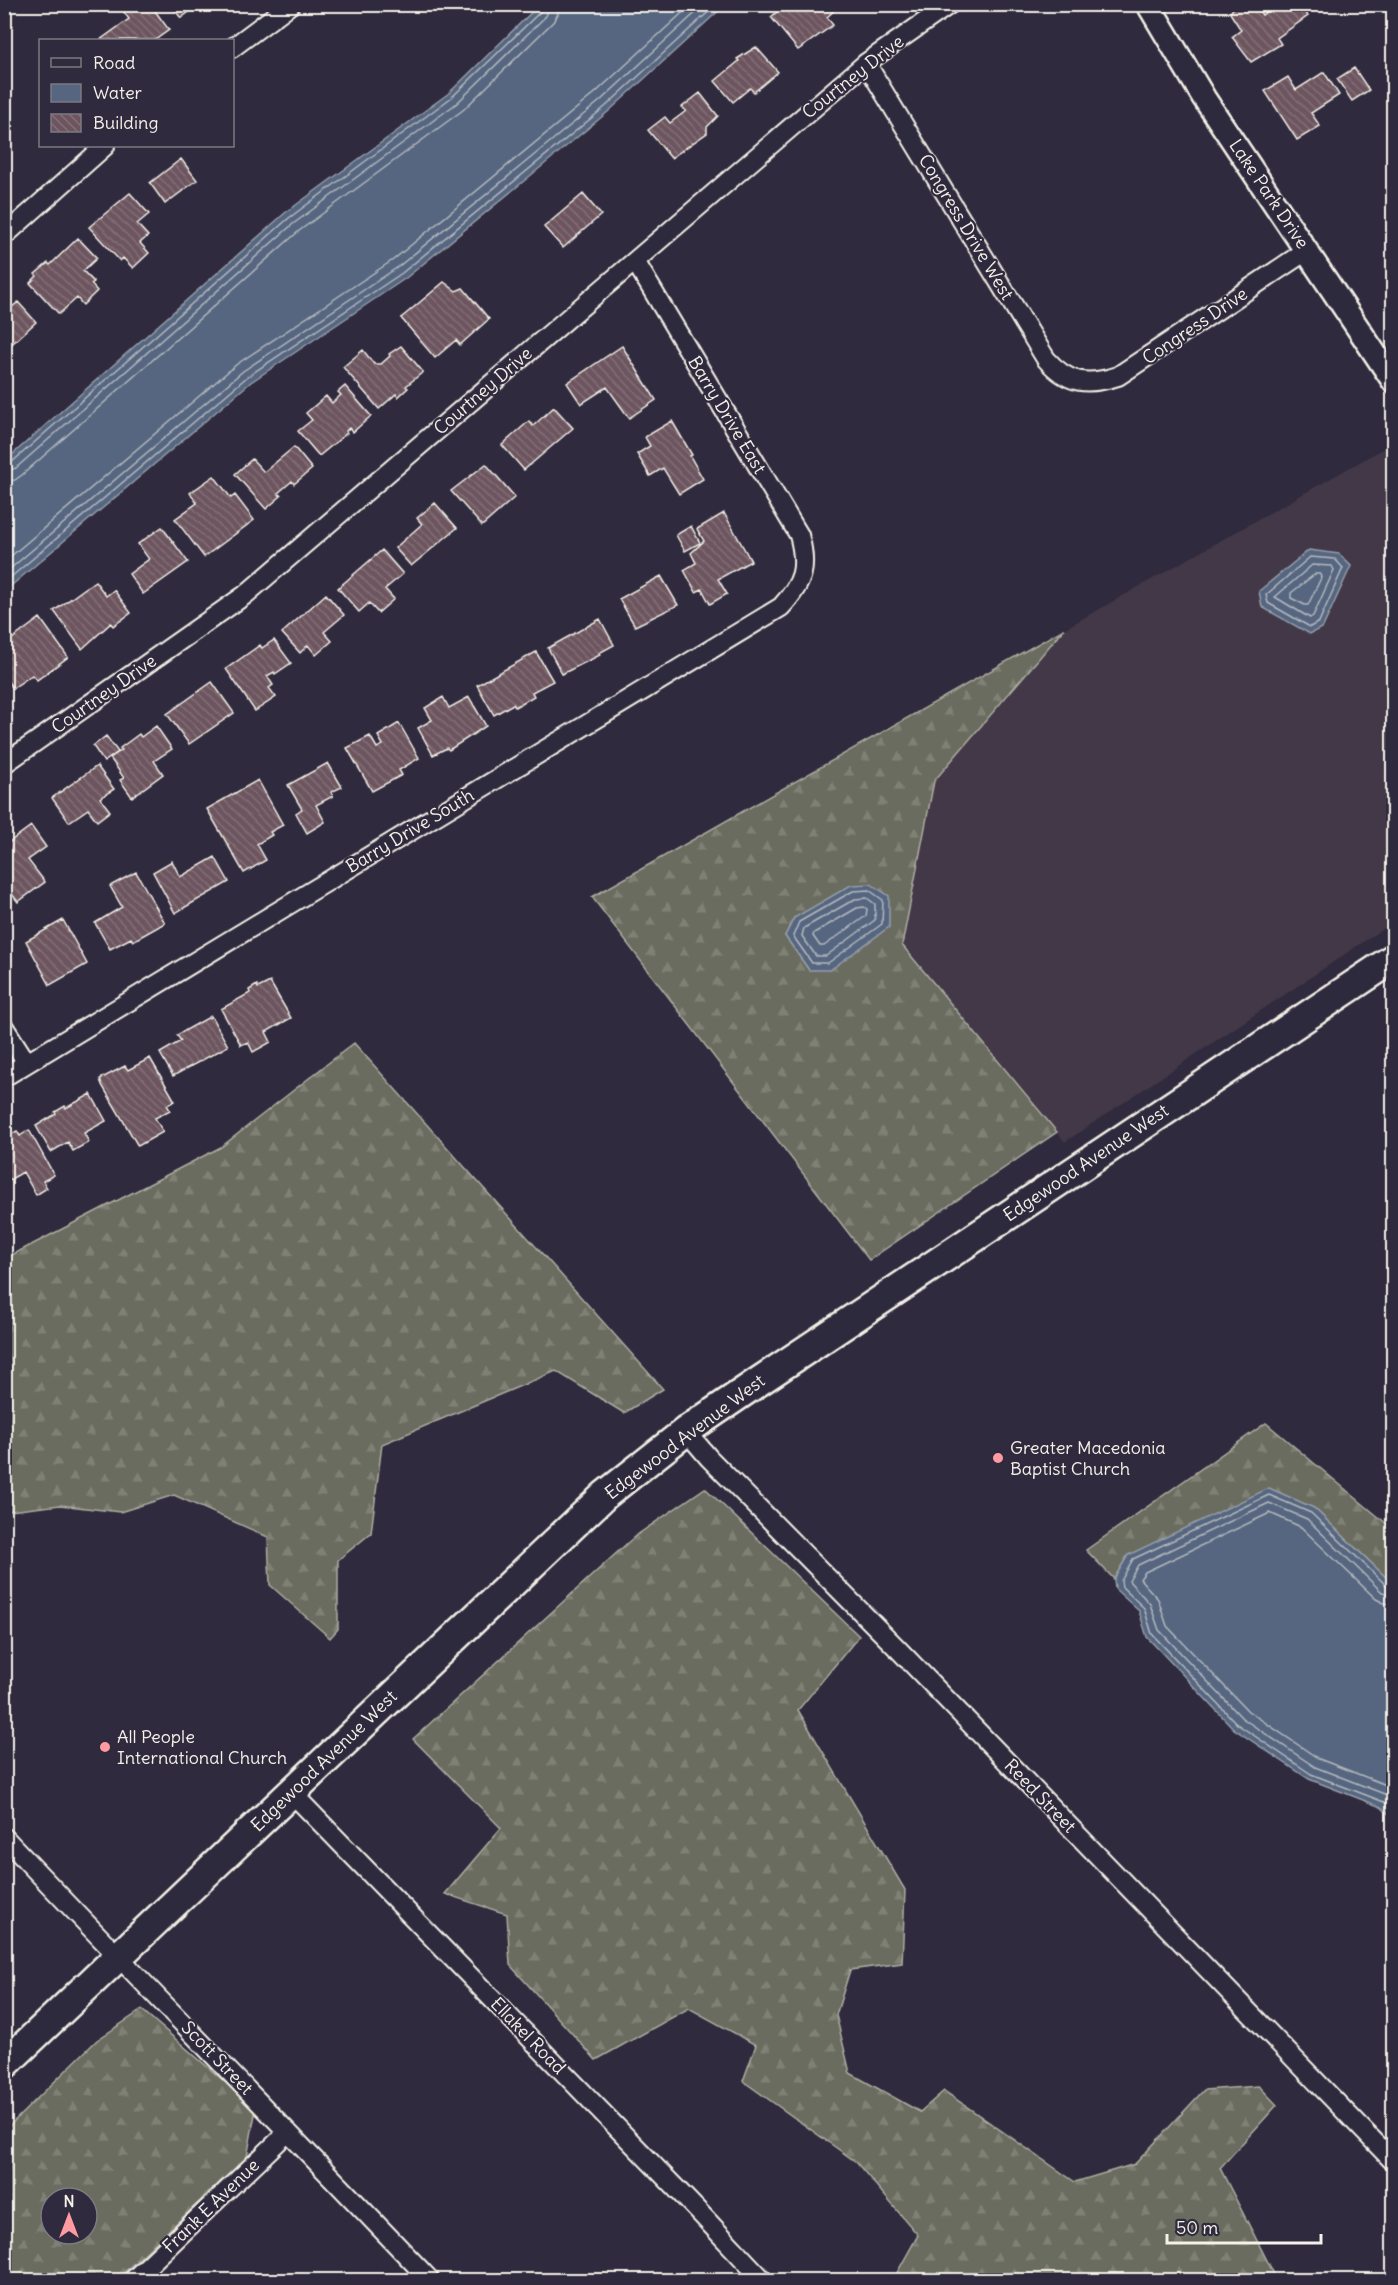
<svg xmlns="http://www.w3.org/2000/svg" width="1398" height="2285" viewBox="0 0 1398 2285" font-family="Delius,sans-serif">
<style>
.built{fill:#423747}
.forest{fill:url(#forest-firs);stroke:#afaea3;stroke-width:1.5;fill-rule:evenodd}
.water{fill:#566680;stroke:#959eaa;stroke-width:1.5}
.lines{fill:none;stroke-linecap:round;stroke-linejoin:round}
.shore{stroke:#b5b9be;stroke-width:1.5}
.building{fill:url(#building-back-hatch);stroke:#f4f1e8;stroke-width:1.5}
.minor-casing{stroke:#f4f1e8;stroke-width:22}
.tertiary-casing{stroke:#f4f1e8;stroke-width:27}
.primary-casing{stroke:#f4f1e8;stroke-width:33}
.minor{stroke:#2f2a3d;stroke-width:18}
.tertiary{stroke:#2f2a3d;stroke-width:22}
.primary{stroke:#2f2a3d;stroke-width:28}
.poi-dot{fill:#ff9aa2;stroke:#2f2a3d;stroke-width:2}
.labels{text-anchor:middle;stroke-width:4.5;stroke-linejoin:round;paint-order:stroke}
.street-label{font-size:18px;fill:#f4f1e8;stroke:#2f2a3d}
.poi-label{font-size:18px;fill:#f4f1e8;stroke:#2f2a3d;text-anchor:start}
</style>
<defs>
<pattern id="forest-firs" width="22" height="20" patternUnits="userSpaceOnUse" patternTransform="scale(1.5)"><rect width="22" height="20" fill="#6a6c5e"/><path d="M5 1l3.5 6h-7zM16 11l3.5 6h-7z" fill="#808175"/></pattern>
<pattern id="building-back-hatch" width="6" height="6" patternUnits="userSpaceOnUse" patternTransform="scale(1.5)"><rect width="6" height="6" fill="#6d555f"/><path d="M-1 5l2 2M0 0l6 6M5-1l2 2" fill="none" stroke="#826e76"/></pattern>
</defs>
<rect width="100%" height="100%" fill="#2f2a3d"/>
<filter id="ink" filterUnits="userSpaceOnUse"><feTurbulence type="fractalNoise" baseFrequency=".0167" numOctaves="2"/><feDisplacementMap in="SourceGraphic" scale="12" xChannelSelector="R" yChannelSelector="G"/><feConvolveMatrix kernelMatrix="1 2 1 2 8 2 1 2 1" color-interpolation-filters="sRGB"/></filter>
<g filter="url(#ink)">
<!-- built -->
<path class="built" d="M1393,443V922L1065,1142L902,945L934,781L1064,629Z"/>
<!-- forest -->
<path class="forest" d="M1064,629L934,781L902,945L1057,1132L869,1260L592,897ZM794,918L809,970L785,936Z
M354,1043L663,1389L624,1413L556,1371L382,1444L371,1533L338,1560V1629L330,1638L270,1585L268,1537L174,1495L120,1512L60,1505L10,1511L4,1503V1259L221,1147Z
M1266,1423L1393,1529V1584L1314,1508L1128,1555L1114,1579L1086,1550Z
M705,1488L859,1636L798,1710L905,1890L902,1963L850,1970L836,2015L850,2073L920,2112L944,2091L1075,2182L1135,2164L1204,2090L1259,2086L1277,2105L1220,2168L1277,2280H893L918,2235L856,2162L743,2081L756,2045L689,2008L596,2060L510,1965L507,1914L445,1894L501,1828L413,1739L634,1537Z
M142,2010L256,2109L247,2157L116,2280H5V2130L97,2040ZM51,2198H87V2234H51Z"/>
<!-- water -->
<path class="water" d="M539,5H725L609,111L406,278L251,382L5,591V461L285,213L449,93Z
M1309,550L1339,554L1351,566L1323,627L1310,634L1262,607L1259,591Z
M871,884L889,896V927L830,970H809L785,936L794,918L851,885Z
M1269,1488L1314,1508L1393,1584V1818L1381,1807L1309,1779L1234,1729L1147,1637L1139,1611L1115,1589L1114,1579L1128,1555Z"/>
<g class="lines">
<!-- shore -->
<path class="shore" d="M4,465L11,463L289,218L452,97L541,11L543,4
M4,472L16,468L293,224L457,103L546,16L550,4
M4,481L15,480L22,475L299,231L463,110L553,22L558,14L559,4
M1310,557L1335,559L1343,568L1319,622L1310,627L1268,603L1266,595Z
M4,562L237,364L393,260L594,94L692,4
M1312,565L1332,566L1334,570L1313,616L1310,618L1275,597Z
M4,574L243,371L398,267L600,101L705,4
M1315,574H1320L1321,578L1308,605H1305L1291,598V593Z
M4,583L247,377L402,273L605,107L717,4
M869,890L883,900L882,924L828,963H812L793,936L799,922L853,891Z
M867,898L875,904V920L826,956H816L802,936L804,928L855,899Z
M864,907L867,909L866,916L824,946H820L813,936L814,933L857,908Z
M1394,1588L1387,1586L1311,1513L1269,1495L1133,1559L1121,1581L1122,1587L1144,1608L1152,1634L1237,1724L1311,1774L1384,1802L1394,1810
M1394,1595L1382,1592L1307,1519L1269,1503L1138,1565L1129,1581L1150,1604L1159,1630L1242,1718L1315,1767L1387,1795L1394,1800
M1394,1604L1384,1603L1376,1599L1301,1527L1270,1513L1145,1572L1140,1579L1158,1599L1167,1626L1248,1711L1319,1759L1394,1788"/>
</g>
<!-- building -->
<path class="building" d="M125,4H144L145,6L150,4L169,30L155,40H100L129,19L121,8Z
M170,4H200L181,18Z
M786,4H834L837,8L827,17L833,25L798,50L771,17Z
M1236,4H1255L1262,15L1275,4H1300L1308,16L1277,38L1281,44L1251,62L1232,37L1241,30L1230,13Z
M756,47L778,72L754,92L750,88L733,102L715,81L739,61L737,59Z
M1354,68L1369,90L1352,101L1337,79Z
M1324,72L1339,95L1311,113L1320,126L1297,140L1265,91L1288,77L1296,90Z
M700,93L718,116L707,127V133L671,158L648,130L665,117L670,123L686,111L682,107Z
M181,159L197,180L165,204L150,183Z
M130,193L149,214L137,224L148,236L140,243L149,253L133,268L123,258L120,261L89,227Z
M583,194L601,215L563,248L544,227Z
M78,238L97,258L83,271L94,282L91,284L97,291L83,305L77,298L59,314L30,283L37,276L35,274L48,263L50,265Z
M444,282L456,291L463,288L489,319L460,345L456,340L435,358L401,318Z
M18,302L36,322L4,351V314Z
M401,346L423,372L406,386L408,388L398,397L396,394L379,409L343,367L363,350L374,364H381L390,356L389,354Z
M622,346L656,400L629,418L607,387L581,404L567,383Z
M345,386L371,416L353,432L349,428L346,431L347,433L319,456L298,431L312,420L306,413L326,396L332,403L341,395L338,392Z
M554,407L573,428L524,470L502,445L529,421L533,426Z
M672,421L692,455L690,456L703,479L679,494L663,468L650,476L637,454L650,446L645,437Z
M294,447L312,469L294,484L292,481L278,493L281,496L266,509L235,474L252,459L264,472Z
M486,464L515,497L482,526L451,491Z
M214,476L231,498L235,495L254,520L204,557L175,519L197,503L190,493Z
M435,503L457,528L411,566L395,548L422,524L417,518Z
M724,513L751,561L718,579L727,594L710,604L702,589L696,592L684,570L696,563L691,553L704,541L697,529Z
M691,526L700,543L685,551L676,535Z
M162,527L188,562L143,594L129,574L149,559L138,544Z
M382,550L403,574L385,589L394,599L378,613L369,603L359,612L338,588Z
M661,576L678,605L635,626L619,599Z
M95,581L106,596L114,590L131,613L113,626L111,623L82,649L54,611Z
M326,594L344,615L324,632L332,641L316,655L308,645L300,653L282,633Z
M40,618L68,657L37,680L32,675L13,688L4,677V645Z
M600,619L614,645L599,653L600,655L562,674L548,648Z
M274,640L291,663L275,674L274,672L267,676L273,685L269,688L276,697L255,711L226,669L260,645L262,648Z
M536,652L553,681L532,692L534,696L515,707L513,704L494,715L477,685Z
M212,682L234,713L189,744L167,714Z
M443,697L449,708L469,697L486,726L449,750L447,748L433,755L418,728L432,720L425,708Z
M399,723L419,758L399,770L402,775L372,791L347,748L370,736L377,748L383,745L378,736Z
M156,726L172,749L154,761L163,774L132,797L120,780L124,778L110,758L122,750L120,748L139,734L141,737Z
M106,736L118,752L104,762L93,746Z
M328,763L342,787L331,792L333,796L316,805L325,822L307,833L296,813L302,809L288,785Z
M97,766L114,789L100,798L110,811L97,821L88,809L69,822L52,798Z
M258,780L283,825L270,832L272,835L257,844L266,860L244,873L207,809Z
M31,826L46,847L28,860L45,882L18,902L4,884V846Z
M215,857L229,882L175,913L153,872L172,861L180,877Z
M136,872L165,923L133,941L131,938L110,949L95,923L122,907L110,886Z
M63,920L87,964L50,985L26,941Z
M270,982L291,1018L266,1032L271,1042L253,1052L248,1042L241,1045L221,1009L250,993L249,990L257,985L258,988Z
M211,1016L228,1046L173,1076L160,1053L181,1041L177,1035Z
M150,1058L175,1101L167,1105L170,1110L155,1118L163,1132L138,1146L102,1085L100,1079L125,1066L128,1070Z
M91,1094L106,1121L84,1133L89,1142L73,1151L68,1142L51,1152L36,1126L56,1114L55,1112L65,1106L66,1108Z
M29,1130L54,1175L43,1181L47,1188L36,1195L23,1172L4,1183V1138L17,1131L20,1136Z"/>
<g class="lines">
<defs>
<path id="minor" d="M232,48L291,4
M866,63L1046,359C1068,384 1087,386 1118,376L1306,251
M4,236L105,146
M4,764L245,595L866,63L950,4
M4,1027L27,1063
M4,1077L781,607C803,583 808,568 799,535L635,261
M686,1431L709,1458L895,1646L1394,2162
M291,1792L700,2213L763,2280
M4,1837C145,1986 289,2132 430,2280
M133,2280L288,2132"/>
<path id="tertiary" d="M1148,4L1204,98L1394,382"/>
<path id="primary" d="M4,2065L605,1495L686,1431L758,1382L1394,958"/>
</defs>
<!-- minor casing -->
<use href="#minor" class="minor-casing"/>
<!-- tertiary casing -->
<use href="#tertiary" class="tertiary-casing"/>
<!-- primary casing -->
<use href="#primary" class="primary-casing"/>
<!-- minor -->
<use href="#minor" class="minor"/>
<!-- tertiary -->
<use href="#tertiary" class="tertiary"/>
<!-- primary -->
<use href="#primary" class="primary"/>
</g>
</g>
<!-- markers -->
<g class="poi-dot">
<circle cx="998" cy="1458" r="6"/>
<circle cx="105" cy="1747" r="6"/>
</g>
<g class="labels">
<!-- street labels -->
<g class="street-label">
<text transform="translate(853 77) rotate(-38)" y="6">Courtney Drive</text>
<text transform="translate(1269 194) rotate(56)" y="6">Lake Park Drive</text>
<text transform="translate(966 227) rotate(59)" y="6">Congress Drive West</text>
<text transform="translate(1195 326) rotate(-34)" y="6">Congress Drive</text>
<text transform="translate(483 391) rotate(-41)" y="6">Courtney Drive</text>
<text transform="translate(727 415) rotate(59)" y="6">Barry Drive East</text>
<text transform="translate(104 694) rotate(-35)" y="6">Courtney Drive</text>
<text transform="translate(410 831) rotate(-31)" y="6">Barry Drive South</text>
<text transform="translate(1086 1163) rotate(-34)" y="6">Edgewood Avenue West</text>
<text transform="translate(685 1437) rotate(-37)" y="6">Edgewood Avenue West</text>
<text transform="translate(324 1761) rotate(-44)" y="6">Edgewood Avenue West</text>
<text transform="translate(1040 1796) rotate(46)" y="6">Reed Street</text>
<text transform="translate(528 2036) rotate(46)" y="6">Ellakel Road</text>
<text transform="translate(217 2058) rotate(46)" y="6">Scott Street</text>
<text transform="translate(211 2206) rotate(-44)" y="6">Frank E Avenue</text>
</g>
<!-- poi labels -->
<g class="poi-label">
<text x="1010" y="1454">Greater Macedonia<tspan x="1010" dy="21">Baptist Church</tspan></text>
<text x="117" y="1743">All People<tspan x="117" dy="21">International Church</tspan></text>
</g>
</g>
<!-- margin -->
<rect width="1398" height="2285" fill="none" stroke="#2f2a3d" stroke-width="24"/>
<rect x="12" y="12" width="1374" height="2261" fill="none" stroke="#f4f1e8" stroke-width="2" filter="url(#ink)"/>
<!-- legend -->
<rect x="39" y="39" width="195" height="108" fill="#2f2a3d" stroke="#7e7a81" stroke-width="1.5"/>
<rect x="51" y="58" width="30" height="9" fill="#2f2a3d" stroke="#7e7a81" stroke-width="1.5"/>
<text x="93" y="69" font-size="18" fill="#f4f1e8">Road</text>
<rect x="51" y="84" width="30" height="18" fill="#566680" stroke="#7e7a81" stroke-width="1.5"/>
<text x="93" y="99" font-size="18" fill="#f4f1e8">Water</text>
<rect x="51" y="114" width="30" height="18" fill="url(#building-back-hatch)" stroke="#7e7a81" stroke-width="1.5"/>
<text x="93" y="129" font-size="18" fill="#f4f1e8">Building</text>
<!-- north arrow -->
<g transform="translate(69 2216)"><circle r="28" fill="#2f2a3d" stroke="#7e7a81" stroke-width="1.5"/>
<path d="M0-4.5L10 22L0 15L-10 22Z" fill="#ff9aa2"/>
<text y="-9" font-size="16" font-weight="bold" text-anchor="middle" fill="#f4f1e8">N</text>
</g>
<!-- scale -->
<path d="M1167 2234v9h154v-9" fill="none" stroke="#f4f1e8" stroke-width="3"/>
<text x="1176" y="2234" font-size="18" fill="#f4f1e8" stroke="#2f2a3d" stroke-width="4.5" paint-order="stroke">50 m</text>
</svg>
